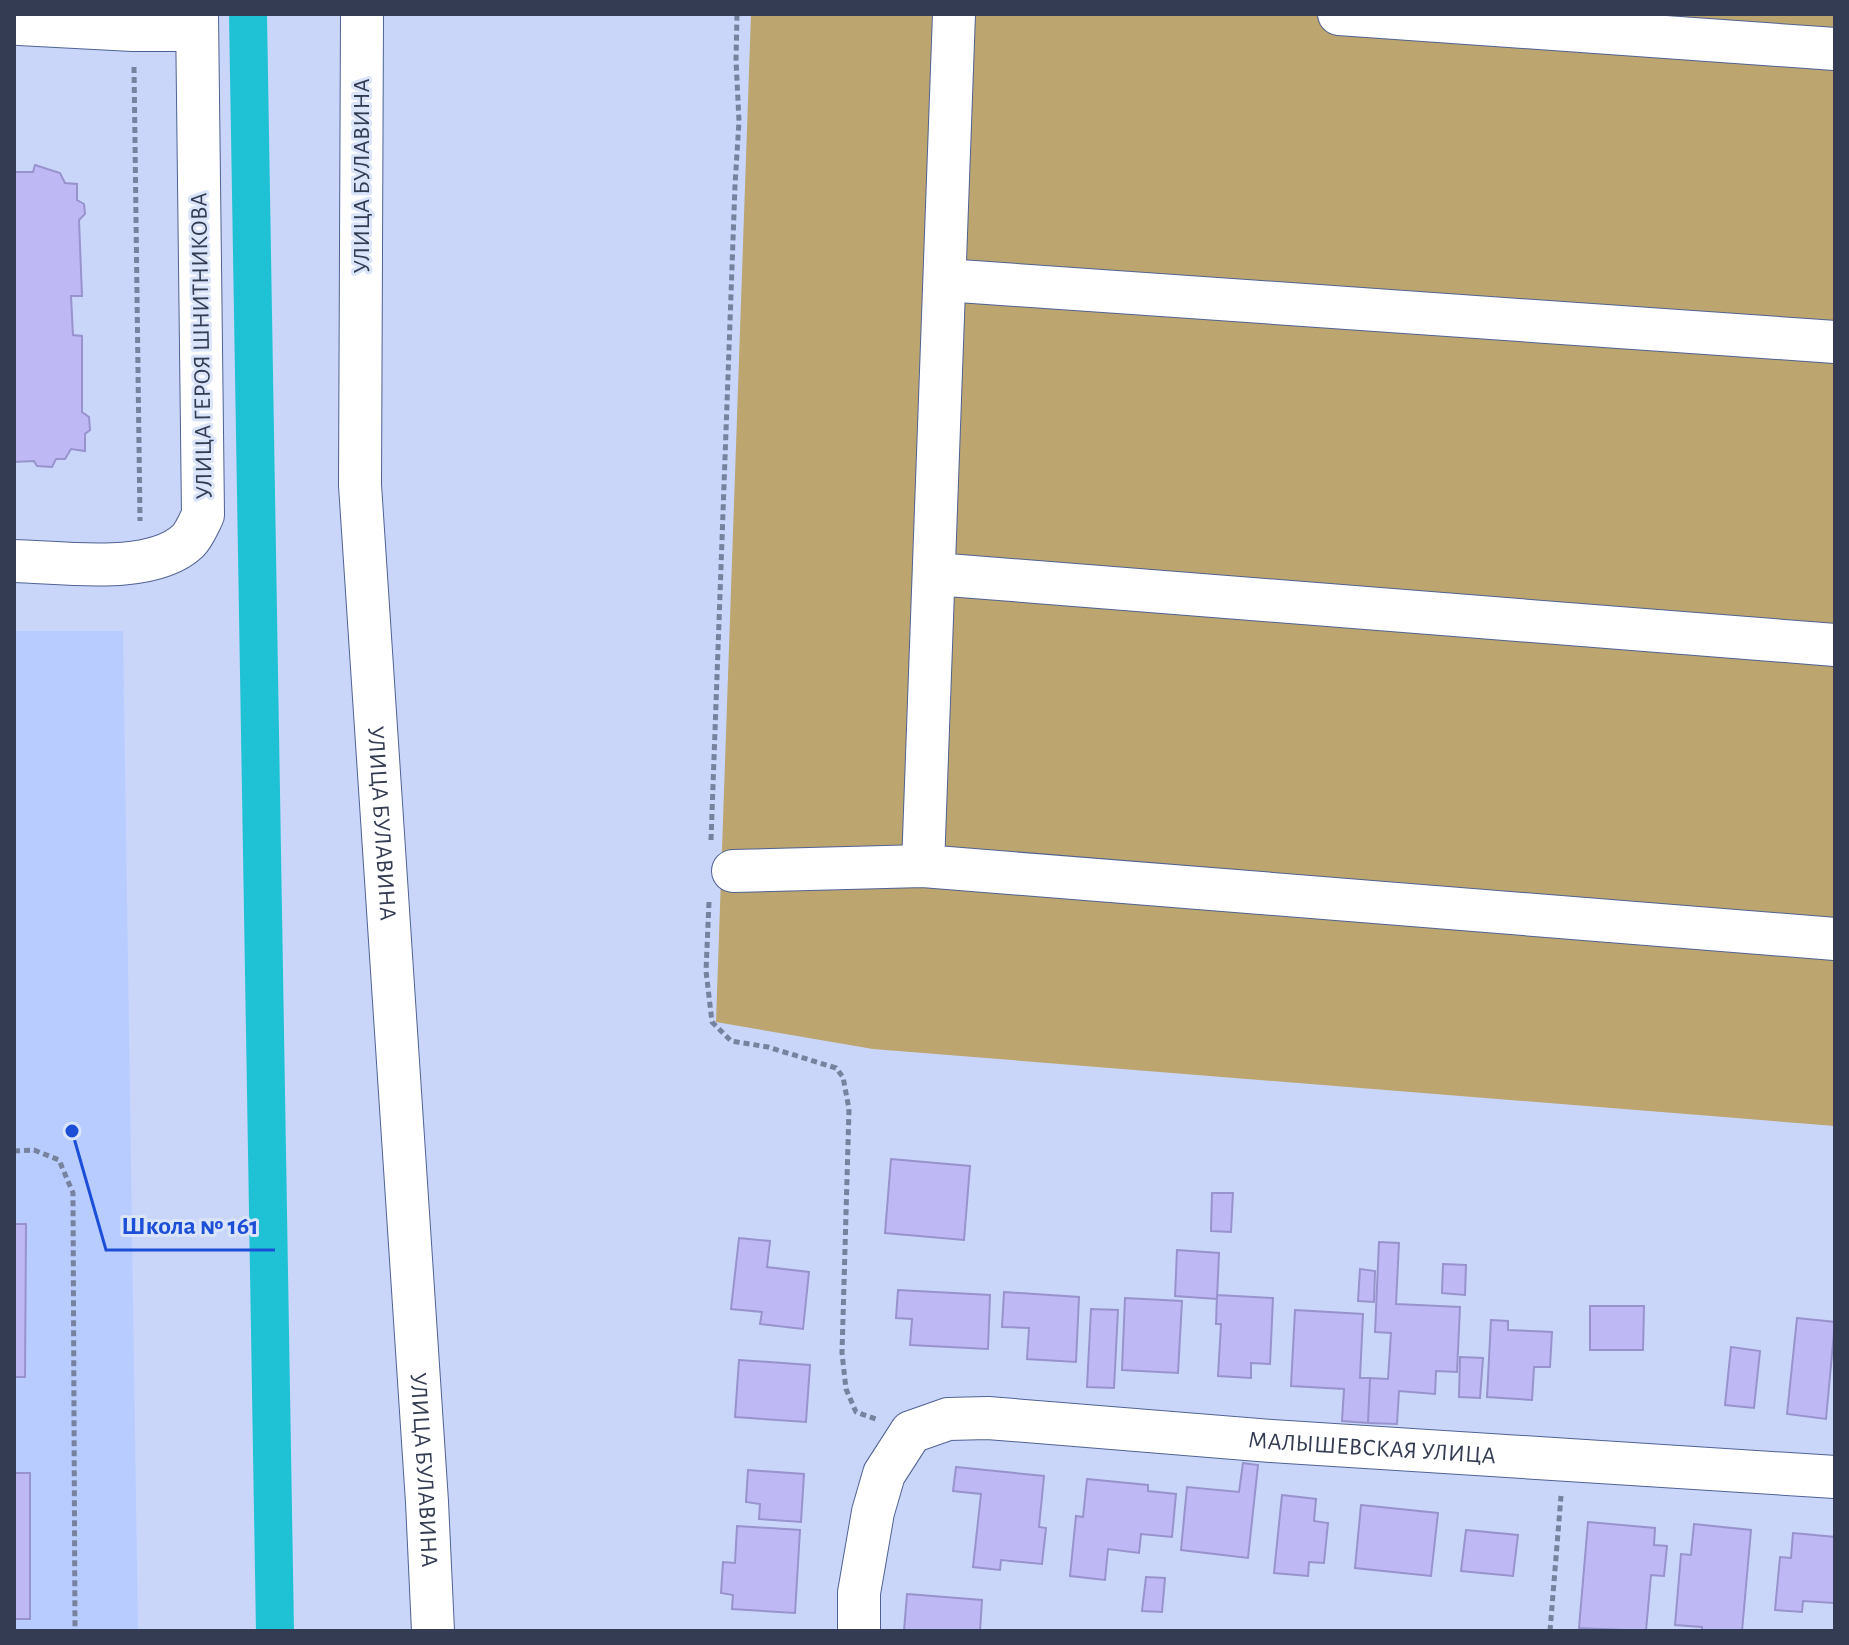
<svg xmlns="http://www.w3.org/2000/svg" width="1849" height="1645" viewBox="0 0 1849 1645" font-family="'Alegreya Sans',sans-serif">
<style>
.built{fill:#b8ccff}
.green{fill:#bca56e}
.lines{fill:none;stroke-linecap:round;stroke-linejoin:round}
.canal{stroke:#1fc2d5;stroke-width:38}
.building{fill:#beb9f4;stroke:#9893cc;stroke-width:2}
.minor-casing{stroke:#506294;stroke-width:44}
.path{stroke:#77829e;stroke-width:5;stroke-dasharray:6 4;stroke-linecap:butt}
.minor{stroke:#fff;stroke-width:42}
.labels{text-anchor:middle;stroke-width:6;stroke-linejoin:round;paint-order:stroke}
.street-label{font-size:24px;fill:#333c52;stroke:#dae4fb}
.leader{fill:none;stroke:#1d4ed8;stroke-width:3}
.callout-dot{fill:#1d4ed8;stroke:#dae4fb;stroke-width:3}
.callout-label{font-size:26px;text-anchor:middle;font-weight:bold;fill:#1d4ed8;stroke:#dae4fb;stroke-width:6;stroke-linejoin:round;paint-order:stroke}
</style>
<rect width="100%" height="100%" fill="#c9d6f9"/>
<!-- built -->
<path class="built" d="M14,631H123L138,1631H14Z"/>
<!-- green -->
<path class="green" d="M751,14H1835V1126L873,1049L716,1022Z"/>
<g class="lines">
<!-- canal -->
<path class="canal" d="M248,14L275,1631"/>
</g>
<!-- building -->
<path class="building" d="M35,165L60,173L65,183L77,184V200L84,204L85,214L79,220L82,296H71L73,335L82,336V412L89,417L90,430L85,434V451L71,449L65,459H56L52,467L37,466L34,461L14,462V172H33Z
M891,1159L970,1166L964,1240L885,1233Z
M1212,1193H1233L1231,1232L1211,1231Z
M14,1224H26L25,1377H14Z
M739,1238L770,1241L767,1267L809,1272L803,1329L760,1324L762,1312L731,1309Z
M1379,1242L1399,1243L1396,1304L1460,1307L1457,1372L1436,1371L1435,1394L1399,1391L1397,1424L1368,1423L1370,1378L1388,1379L1391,1333L1375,1332Z
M1177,1250L1219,1253L1217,1299L1175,1296Z
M1443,1264L1466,1265L1465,1295L1442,1293Z
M1360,1269L1375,1271L1374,1302L1358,1301Z
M898,1290L990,1295L988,1349L910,1345L912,1319L896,1318Z
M1004,1292L1079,1297L1076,1362L1027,1359L1029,1328L1002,1327Z
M1217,1295L1273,1298L1270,1364L1251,1363V1378L1218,1376L1221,1324H1216Z
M1125,1298L1182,1301L1178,1373L1122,1370Z
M1590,1306H1644L1643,1350H1590Z
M1091,1309L1118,1310L1114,1388L1087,1387Z
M1295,1310L1363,1314L1360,1378H1370L1368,1423L1342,1421L1344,1389L1291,1386Z
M1797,1318L1835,1322L1826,1419L1787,1414Z
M1491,1320L1508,1321V1330L1552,1332L1550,1367H1534L1532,1400L1487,1397Z
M1731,1347L1760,1351L1754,1408L1725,1405Z
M1460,1357L1483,1358L1480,1398L1459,1397Z
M739,1360L810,1365L806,1422L735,1417Z
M1243,1463L1258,1465L1248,1558L1181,1550L1187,1487L1239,1492Z
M956,1467L1044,1476L1039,1527L1046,1528L1042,1564L1001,1560L1000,1570L973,1567L981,1494L953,1491Z
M748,1470L804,1474L801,1522L759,1519L760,1504L746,1502Z
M14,1473H30V1619H14Z
M1087,1479L1148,1485V1491L1176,1494L1172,1537L1141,1534L1139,1553L1108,1549L1105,1580L1070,1576L1076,1516L1083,1517Z
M1282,1495L1316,1499L1314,1521L1328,1523L1324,1563L1309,1562L1308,1576L1274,1573Z
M1361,1505L1438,1513L1431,1576L1355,1568Z
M1588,1522L1655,1528L1654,1545L1667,1546L1664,1576L1651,1575L1646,1631L1579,1628Z
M1694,1524L1751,1530L1742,1631H1702V1627L1675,1625L1681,1554L1691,1555Z
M737,1526L800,1530L795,1613L732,1609L733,1595L721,1593L723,1562L735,1563Z
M1466,1530L1518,1535L1513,1576L1461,1571Z
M1793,1533L1835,1537L1834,1603L1803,1601L1802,1612L1775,1610L1780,1557L1791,1558Z
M1146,1577L1165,1578L1162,1612L1142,1611Z
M907,1594L982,1600L980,1631H904Z"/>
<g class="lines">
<defs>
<g id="minor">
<path id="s1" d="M362,14L360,485L427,1502L433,1631"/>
<path d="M1339,14L1835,49"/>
<path d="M19,24L133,30H197"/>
<path d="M945,280L1835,342"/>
<path d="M14,561C63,562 151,576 188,541C194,535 199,523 203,515L197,14"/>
<path d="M935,574L1835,645"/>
<path d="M923,866L954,14"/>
<path d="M733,871L923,866L1835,939"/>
<path id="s2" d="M859,1631V1593L873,1512L884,1474L911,1432L948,1419L988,1418L1271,1441L1835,1477"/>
</g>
</defs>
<!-- minor casing -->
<use href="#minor" class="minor-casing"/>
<!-- path -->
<path class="path" d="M134,67L140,521
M711,840L735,185L739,121L736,60L737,14
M709,902L706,971L712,1022L731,1041L768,1047L836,1068L843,1077L849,1109L842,1353L846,1389L856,1412L876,1419
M14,1151L34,1150L59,1160L73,1193L75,1631
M1550,1631L1561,1496"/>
<!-- minor -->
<use href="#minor" class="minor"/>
</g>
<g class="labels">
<!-- street labels -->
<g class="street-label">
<text transform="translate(361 176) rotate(-90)" y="8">УЛИЦА БУЛАВИНА</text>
<text transform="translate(201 346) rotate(-91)" y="8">УЛИЦА ГЕРОЯ ШНИТНИКОВА</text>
<text dy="8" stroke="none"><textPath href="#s1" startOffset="810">УЛИЦА БУЛАВИНА</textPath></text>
<text dy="8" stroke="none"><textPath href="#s2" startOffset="674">МАЛЫШЕВСКАЯ УЛИЦА</textPath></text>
<text dy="8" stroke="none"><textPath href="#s1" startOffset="1458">УЛИЦА БУЛАВИНА</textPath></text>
</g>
</g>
<!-- callouts -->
<path class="leader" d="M72 1131L106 1250H275"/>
<circle class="callout-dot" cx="72" cy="1131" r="8"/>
<g class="callout-label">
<text x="190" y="1234">Школа № 161</text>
</g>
<!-- border -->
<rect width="1849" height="1645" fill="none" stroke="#333c52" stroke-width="32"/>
</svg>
